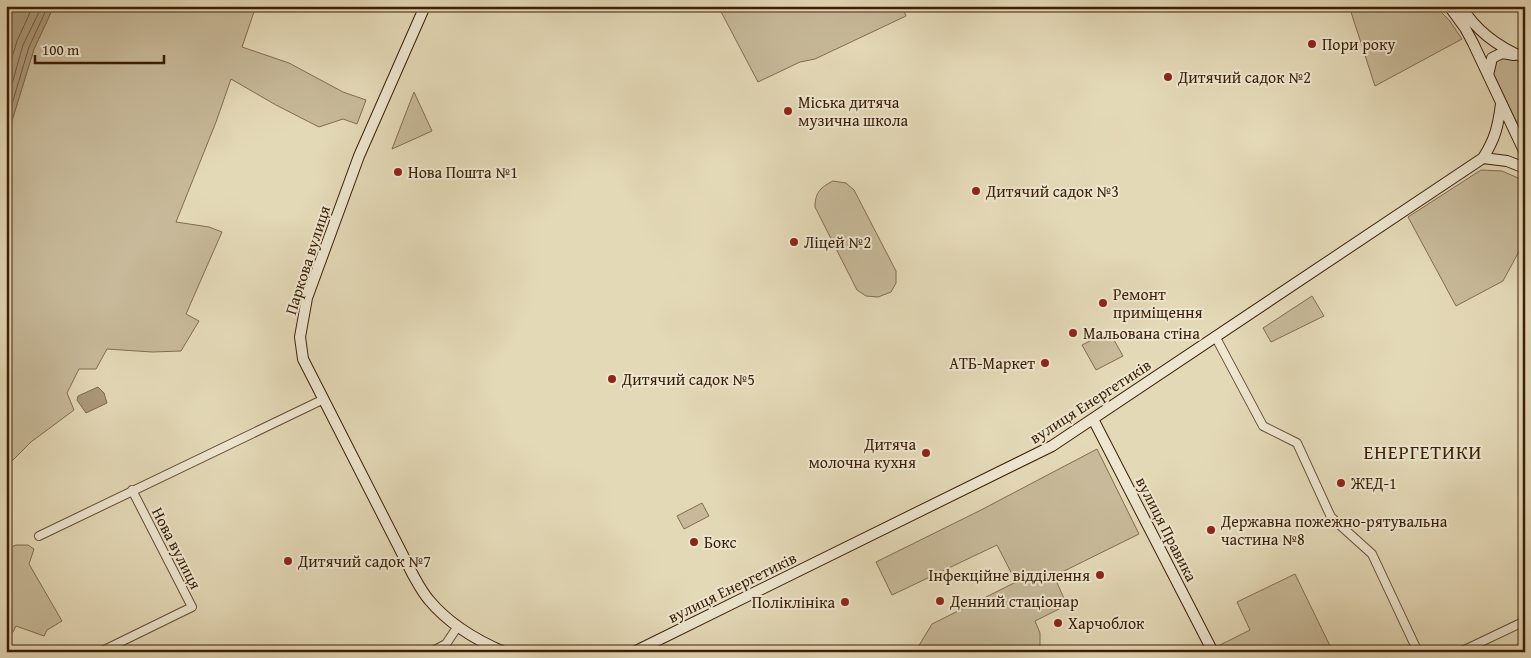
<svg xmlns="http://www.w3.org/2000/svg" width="1531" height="658" viewBox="0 0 1531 658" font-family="'Gentium Book Plus',serif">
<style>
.green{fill:#c7b999;stroke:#826c4f}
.water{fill:#ab997a;stroke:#7f684b}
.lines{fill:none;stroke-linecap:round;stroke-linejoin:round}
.shore{stroke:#745c40;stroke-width:1}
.street-casing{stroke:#664d32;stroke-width:10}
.secondary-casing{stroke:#3c1e05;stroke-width:12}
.street{stroke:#ede6d0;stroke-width:8}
.secondary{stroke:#ede6d0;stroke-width:10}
.poi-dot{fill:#8f2418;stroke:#ede6d0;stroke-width:2}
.labels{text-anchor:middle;stroke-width:4;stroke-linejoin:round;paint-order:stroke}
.poi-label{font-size:16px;fill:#3c1e05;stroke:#ede6d0;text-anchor:start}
.street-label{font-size:16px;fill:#3c1e05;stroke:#ede6d0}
.quarter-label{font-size:19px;letter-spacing:1px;fill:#3c1e05;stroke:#ede6d0}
</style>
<rect width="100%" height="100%" fill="#e4d9b7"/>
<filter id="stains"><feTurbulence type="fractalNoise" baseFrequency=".004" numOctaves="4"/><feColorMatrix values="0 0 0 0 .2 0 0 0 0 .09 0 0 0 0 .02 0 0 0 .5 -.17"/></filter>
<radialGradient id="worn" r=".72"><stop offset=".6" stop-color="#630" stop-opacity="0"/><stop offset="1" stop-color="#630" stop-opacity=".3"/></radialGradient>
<!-- green -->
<path class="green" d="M54,6H256L242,47L289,63L343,92L366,100L357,124L343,119L319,127L276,105L231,79L216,122L176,222L209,227L222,232L186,314L199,321L181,351L152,352L107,349L96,369H79L67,393L74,410L31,442L6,467V140L34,49Z
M718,6H902L906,16L815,59L800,62L758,82Z
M1349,6H1435L1449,20L1462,39L1375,86Z
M1492,58H1525V153L1489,67Z
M414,92L432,131L392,149Z
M1481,170L1502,171L1525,181L1523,244L1503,281L1456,306L1408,217Z
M833,181L846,183L854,190L896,271V283L891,292L878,297L866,296L857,290L815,207C815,192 821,187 833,181Z
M1312,296L1324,316L1271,342L1263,328Z
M1109,331L1123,356L1096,370L1082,345Z
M1097,449L1139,534L1054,576L1067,605L1035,621L1040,633V652H915L932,624L1016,582L997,545L892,595L876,562L981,510Z
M702,503L709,516L684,529L677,516Z
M16,545H28L34,549L29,564L62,621L47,630L44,636L16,626L13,632L6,638V549Z
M1295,574L1333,652H1219L1216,647L1250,630L1237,602Z"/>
<!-- water -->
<path class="water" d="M6,6H54L34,49L6,140Z
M98,387L104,393L107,403L86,413L77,400L78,396Z"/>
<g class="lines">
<!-- shore -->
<path class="shore" d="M6,77L17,41L33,6
M6,105L23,45L42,6
M6,124L29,47L48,6"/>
<defs>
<path id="street" d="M1215,336L1263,426L1297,443L1331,517L1372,554L1418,652
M39,536L324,399
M100,652L192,607L132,490
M431,652L446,644L458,626
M1460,652L1525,621"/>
<path id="secondary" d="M425,6L359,156L307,298L300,337L303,359L412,573C417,582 422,592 429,600C448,623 476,640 504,652
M1449,6L1465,28L1473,43L1525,153
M1461,6C1476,31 1498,47 1525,58
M1488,75L1492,58L1502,53L1514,55
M1483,158L1507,161L1525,168
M1093,419L1213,652
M634,652L1052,446L1483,158C1495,139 1498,127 1501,104"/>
</defs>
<!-- street casing -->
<use href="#street" class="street-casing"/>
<!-- secondary casing -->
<use href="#secondary" class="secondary-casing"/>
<!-- street -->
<use href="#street" class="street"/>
<!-- secondary -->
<use href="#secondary" class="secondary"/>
</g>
<!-- markers -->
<g class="poi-dot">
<circle cx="1312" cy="44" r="5"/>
<circle cx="1168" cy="77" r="5"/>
<circle cx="788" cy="111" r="5"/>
<circle cx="398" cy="172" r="5"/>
<circle cx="976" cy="191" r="5"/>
<circle cx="794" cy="242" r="5"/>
<circle cx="1103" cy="303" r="5"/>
<circle cx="1073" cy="333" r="5"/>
<circle cx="1045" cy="363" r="5"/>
<circle cx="612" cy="379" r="5"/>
<circle cx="926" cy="453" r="5"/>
<circle cx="1341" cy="483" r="5"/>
<circle cx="1211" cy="530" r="5"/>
<circle cx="694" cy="542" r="5"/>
<circle cx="288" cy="561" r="5"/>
<circle cx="1100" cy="575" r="5"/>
<circle cx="940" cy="601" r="5"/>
<circle cx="845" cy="602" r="5"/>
<circle cx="1058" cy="623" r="5"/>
</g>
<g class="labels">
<!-- poi labels -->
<g class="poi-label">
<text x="1322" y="50">Пори року</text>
<text x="1178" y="83">Дитячий садок №2</text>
<text x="798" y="108">Міська дитяча<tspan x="798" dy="18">музична школа</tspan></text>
<text x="408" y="178">Нова Пошта №1</text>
<text x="986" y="197">Дитячий садок №3</text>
<text x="804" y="248">Ліцей №2</text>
<text x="1113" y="300">Ремонт<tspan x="1113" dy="18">приміщення</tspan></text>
<text x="1083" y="339">Мальована стіна</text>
<text x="1035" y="369" text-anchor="end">АТБ-Маркет</text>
<text x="622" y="385">Дитячий садок №5</text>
<text x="916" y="450" text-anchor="end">Дитяча<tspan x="916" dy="18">молочна кухня</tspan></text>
<text x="1351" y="489">ЖЕД-1</text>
<text x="1221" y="527">Державна пожежно-рятувальна<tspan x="1221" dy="18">частина №8</tspan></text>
<text x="704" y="548">Бокс</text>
<text x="298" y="567">Дитячий садок №7</text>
<text x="1090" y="581" text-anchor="end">Інфекційне відділення</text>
<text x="950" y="607">Денний стаціонар</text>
<text x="835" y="608" text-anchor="end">Поліклініка</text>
<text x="1068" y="629">Харчоблок</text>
</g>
<!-- street labels -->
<g class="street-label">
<text transform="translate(307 260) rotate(-72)" y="6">Паркова вулиця</text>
<text transform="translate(1090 401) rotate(-33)" y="6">вулиця Енергетиків</text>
<text transform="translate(1167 529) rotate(63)" y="6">вулиця Правика</text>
<text transform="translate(177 548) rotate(63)" y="6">Нова вулиця</text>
<text transform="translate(732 587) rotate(-26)" y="6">вулиця Енергетиків</text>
</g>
<!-- quarter labels -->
<g class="quarter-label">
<text x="1423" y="459">ЕНЕРГЕТИКИ</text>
</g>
</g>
<!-- margin -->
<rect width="1531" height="658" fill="none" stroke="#e4d9b7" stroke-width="25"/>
<rect x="8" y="8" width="1516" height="643" fill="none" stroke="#3c1e05" stroke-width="2.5"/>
<rect x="12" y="12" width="1506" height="633" fill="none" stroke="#3c1e05"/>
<!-- scale -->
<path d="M35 55v8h129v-8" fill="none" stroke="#3c1e05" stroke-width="2.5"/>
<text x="42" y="55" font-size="15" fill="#3c1e05" stroke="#ede6d0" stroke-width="4" paint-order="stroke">100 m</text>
<rect width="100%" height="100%" filter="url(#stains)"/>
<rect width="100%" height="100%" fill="url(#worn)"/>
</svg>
